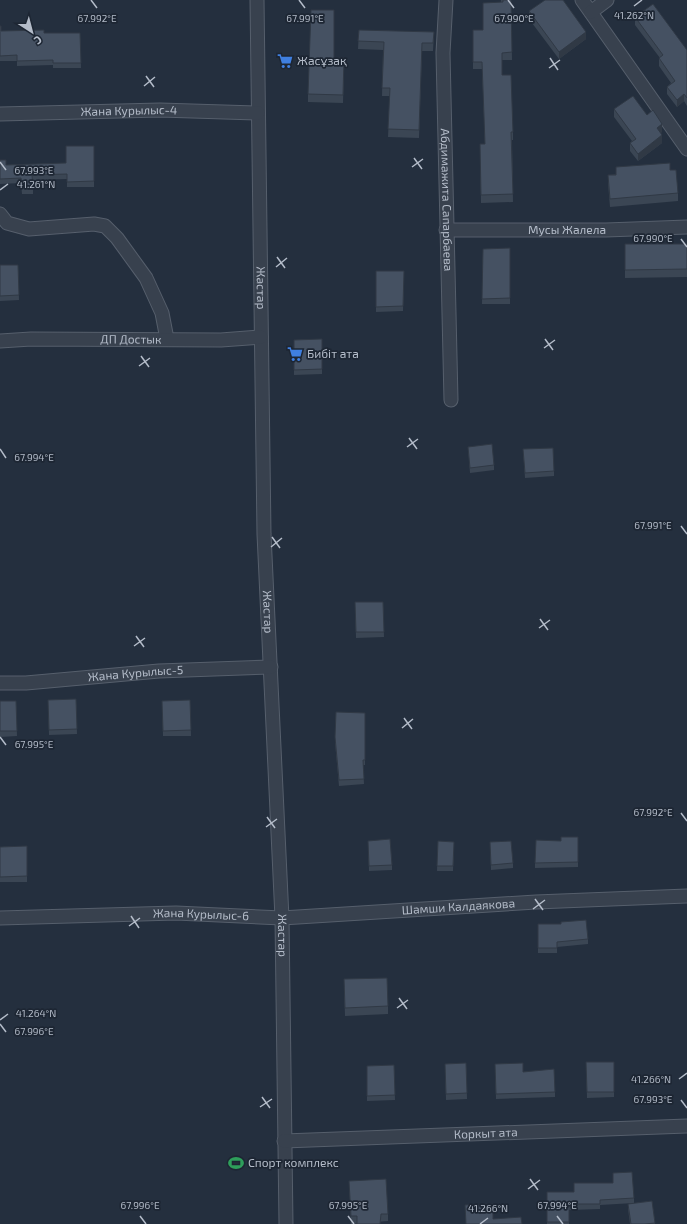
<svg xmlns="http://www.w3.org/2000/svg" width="687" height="1224" viewBox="0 0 687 1224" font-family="'Exo 2',sans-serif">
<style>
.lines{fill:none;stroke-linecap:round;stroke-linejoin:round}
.minor-casing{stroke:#565f6c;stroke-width:15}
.minor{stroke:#38414e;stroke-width:13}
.wall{fill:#3b4654}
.shaded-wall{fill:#303945}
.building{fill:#455162;stroke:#303945}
.ticks{fill:none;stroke:#b4bcc9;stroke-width:1.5}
.labels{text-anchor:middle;stroke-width:3.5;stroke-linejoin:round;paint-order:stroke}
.poi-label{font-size:12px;fill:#b4bcc9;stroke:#1d2633;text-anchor:start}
.street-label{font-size:12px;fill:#b4bcc9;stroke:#1d2633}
.ticks-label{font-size:10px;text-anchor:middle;fill:#b4bcc9;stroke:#1d2633;stroke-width:3.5;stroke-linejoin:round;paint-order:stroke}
</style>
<rect width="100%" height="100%" fill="#242f3e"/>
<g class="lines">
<defs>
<g id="minor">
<path id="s1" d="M257,0L264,534L282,918L286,1224"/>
<path id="s2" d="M446,0L443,53L451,400"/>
<path d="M582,0L687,149"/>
<path d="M591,12L607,0"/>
<path id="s3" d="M0,114L160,110L258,113"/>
<path d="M0,214L7,223L29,229L94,224L105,226L117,238L146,278L162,313L167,339"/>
<path id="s4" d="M446,230H606L687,227"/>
<path id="s5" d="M0,341L31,339L221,340L261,337"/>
<path id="s6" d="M0,683H26L159,671L271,667"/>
<path id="s7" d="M0,918L176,913L282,918L536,902L687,896"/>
<path id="s8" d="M284,1141L687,1126"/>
</g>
</defs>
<!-- minor casing -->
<use href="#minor" class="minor-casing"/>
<!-- minor -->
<use href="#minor" class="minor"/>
</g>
<!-- wall -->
<path class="wall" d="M501,0H511L512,60H502V75L513,132V140H512L513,202L481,203L480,144H485L482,69H473V30H483L501,2Z
M529,11L586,39L559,59L529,19Z
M635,17L687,50V106L684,101L677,107L667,94V87L671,83L659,66V58H660L635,25Z
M0,26L1,31L44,33H80L81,68H53V65L17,66V61H0Z
M359,30L434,32L433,51H422L419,138L388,137L390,96H382L383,50L358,49Z
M334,58L344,66L343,103L308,102V94Z
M614,109L662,132L660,133L662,143L638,161L630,151V143L632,141L614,117Z
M94,146V187H67V179L33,180V194H22L21,183L0,184V160L6,165L66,163Z
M670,170L678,193V201L610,207L608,183V175Z
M625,244H687V277L625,278Z
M510,248V304H482L483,249Z
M0,265H18L19,300L0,301Z
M376,271H404L403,311L376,312Z
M322,339V374L294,375V340Z
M468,447L494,465V470L470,473Z
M523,449L554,471V476L525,478Z
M355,602H383L384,637L356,638Z
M76,699L77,734L49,735L48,700Z
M190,700L191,736H163L162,701Z
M0,701H16L17,736L0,737Z
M336,712L365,713V765H363L364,784L339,786L335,742Z
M578,837V867L535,868V863Z
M368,841L392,865V870L369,871Z
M438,841L454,842L453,871H437Z
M490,842L513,863V868L491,870Z
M27,846V882H0V847Z
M538,924L588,939V944L557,947V953H538Z
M344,987L388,1006V1014L345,1016Z
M586,1062H614V1097L587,1098Z
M466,1063L467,1099L446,1100L445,1064Z
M495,1064L523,1072L555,1092V1097L496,1099Z
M394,1065L395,1100L367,1101V1066Z
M349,1181L388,1214V1221L351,1224Z
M547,1192L634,1198V1203L600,1205V1209L569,1210V1224H547Z
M652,1201L655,1224H630L628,1209V1204Z"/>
<!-- shaded-wall -->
<path class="shaded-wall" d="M586,32V39L559,59V52Z
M684,94V101L677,107V100Z
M662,124V132L657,136V128Z
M662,135V143L638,161V154Z"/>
<!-- building -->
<path class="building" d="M503,0H511L512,52L502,53V75H511L513,132H511L513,194L481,195L480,144H485L482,62H473V30H483V3L503,2Z
M545,0H563L586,32L559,52L529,11Z
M653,4L687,50V98L684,94L677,100L667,87L675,81L659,58L663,55L635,17Z
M311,10H334V58H344L343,95L308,94Z
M0,26H1V31L44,30V33H80L81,63H53V60L17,61V55L0,56Z
M359,30L434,32L433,43H422L419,130L388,129L390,88H382L384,42L358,41Z
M633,96L647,115L653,110L662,124L657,128L662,135L638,154L630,143L636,139L614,109Z
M66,146H94V181L67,182V174L32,175L33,188H22L21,178L0,179V160H6V165L66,163Z
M670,163V170H676L678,193L610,199L608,175H616V167Z
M625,244H687V269L625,270Z
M510,248V298L482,299L483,249Z
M0,265H18L19,295L0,296Z
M376,271H404L403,306L376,307Z
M322,339V369L294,370V340Z
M492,444L494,465L470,468L468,447Z
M553,448L554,471L525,473L523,449Z
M355,602H383L384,632H356Z
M76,699L77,729L49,730L48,700Z
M190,700L191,730L163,731L162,701Z
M0,701H16L17,731H0Z
M336,712L365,713V760H363L364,779L339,780L335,737Z
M561,837H578V862L535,863L536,840L561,841Z
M390,839L392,865L369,866L368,841Z
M438,841L454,842L453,866H437Z
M511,841L513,863L491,865L490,842Z
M27,846V876L0,877V847Z
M586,920L588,939L557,942V948H538V924H561V922Z
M387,978L388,1006L345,1008L344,979Z
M586,1062H614V1092H587Z
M466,1063L467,1093L446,1094L445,1064Z
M523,1063V1072L554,1069L555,1092L496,1094L495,1064Z
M394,1065L395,1095L367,1096V1066Z
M632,1172L634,1198L600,1200V1204H569V1222H547V1192H574V1183H613V1173Z
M386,1179L388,1214H381L380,1224H357V1216H351L349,1181Z
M652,1201L655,1223L645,1224H631L628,1204Z
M493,1204V1219L521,1217L522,1224H466L465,1205Z"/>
<!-- ticks -->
<path class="ticks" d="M91,0L97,8M299,0L305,8M508,0L514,8M634,6L642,0M550,58L558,70M549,68L560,60M146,76L154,87M144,86L155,77M414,158L422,169M0,162L6,170M412,167L423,159M0,190L8,184M681,239L687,247M277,257L285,268M276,267L287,258M545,339L553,350M544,348L555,340M141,356L149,367M139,366L150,358M409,438L417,449M407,447L418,439M0,449L6,458M681,526L687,534M272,537L280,548M271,547L282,538M540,619L548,630M539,628L550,620M136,636L144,647M134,646L145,638M404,718L412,729M402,728L413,719M0,737L6,745M681,813L687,821M267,817L275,828M266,827L277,819M535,899L543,910M533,909L545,900M131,916L139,928M129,926L140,918M399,998L407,1009M397,1008L408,1000M0,1020L8,1014M0,1024L6,1032M679,1079L687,1073M262,1097L270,1108M681,1100L687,1108M260,1107L272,1099M530,1179L538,1190M528,1189L540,1180M140,1216L146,1224M348,1216L354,1224M557,1216L563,1224M480,1224L488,1218"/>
<!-- icons -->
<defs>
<symbol id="supermarket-bare" viewBox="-9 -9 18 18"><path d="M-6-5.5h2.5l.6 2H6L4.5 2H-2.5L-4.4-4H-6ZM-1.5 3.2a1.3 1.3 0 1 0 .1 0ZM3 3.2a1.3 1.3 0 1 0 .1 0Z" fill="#3f7fe0" stroke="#1d2633" stroke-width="2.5" paint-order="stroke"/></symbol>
<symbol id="stadium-bare" viewBox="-9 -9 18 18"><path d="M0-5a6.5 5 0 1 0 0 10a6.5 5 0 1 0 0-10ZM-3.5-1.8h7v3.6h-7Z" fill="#2e9e5b" stroke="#1d2633" stroke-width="2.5" paint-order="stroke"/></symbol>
</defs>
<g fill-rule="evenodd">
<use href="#supermarket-bare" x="274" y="50" width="22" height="22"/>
<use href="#supermarket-bare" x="284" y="343" width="22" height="22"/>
<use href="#stadium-bare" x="225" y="1152" width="22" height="22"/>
</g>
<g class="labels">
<!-- poi labels -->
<g class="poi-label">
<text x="297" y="65">Жасұзақ</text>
<text x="307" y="358">Бибіт ата</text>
<text x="248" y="1167">Спорт комплекс</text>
</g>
<!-- street labels -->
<g class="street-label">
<text dy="4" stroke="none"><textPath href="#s3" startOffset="129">Жана Курылыс-4</textPath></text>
<text dy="4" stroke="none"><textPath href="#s2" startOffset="200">Абдимажита Сапарбаева</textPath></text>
<text dy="4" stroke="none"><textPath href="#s4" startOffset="121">Мусы Жалела</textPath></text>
<text dy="4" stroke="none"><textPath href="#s1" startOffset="288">Жастар</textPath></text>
<text dy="4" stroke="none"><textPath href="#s5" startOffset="131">ДП Достык</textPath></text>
<text dy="4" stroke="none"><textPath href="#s1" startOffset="612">Жастар</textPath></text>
<text dy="4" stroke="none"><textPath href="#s6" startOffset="136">Жана Курылыс-5</textPath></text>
<text dy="4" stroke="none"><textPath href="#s7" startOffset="459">Шамши Калдаякова</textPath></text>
<text dy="4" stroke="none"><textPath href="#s7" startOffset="201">Жана Курылыс-6</textPath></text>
<text dy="4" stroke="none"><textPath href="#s1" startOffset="936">Жастар</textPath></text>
<text dy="4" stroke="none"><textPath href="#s8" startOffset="202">Коркыт ата</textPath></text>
</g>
</g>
<g class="ticks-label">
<text x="634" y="19">41.262°N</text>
<text x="97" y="22">67.992°E</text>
<text x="305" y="22">67.991°E</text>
<text x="514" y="22">67.990°E</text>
<text x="34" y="174">67.993°E</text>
<text x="36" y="188">41.261°N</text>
<text x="653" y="242">67.990°E</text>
<text x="34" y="461">67.994°E</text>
<text x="653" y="529">67.991°E</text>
<text x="34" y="748">67.995°E</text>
<text x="653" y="816">67.992°E</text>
<text x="36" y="1017">41.264°N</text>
<text x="34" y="1035">67.996°E</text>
<text x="651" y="1083">41.266°N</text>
<text x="653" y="1103">67.993°E</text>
<text x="140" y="1209">67.996°E</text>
<text x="348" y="1209">67.995°E</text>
<text x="557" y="1209">67.994°E</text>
<text x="488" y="1212">41.266°N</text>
</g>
<!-- north arrow -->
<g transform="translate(32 32) rotate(144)" stroke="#1d2633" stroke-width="3" paint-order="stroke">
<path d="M0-3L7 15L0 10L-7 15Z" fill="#b4bcc9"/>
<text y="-6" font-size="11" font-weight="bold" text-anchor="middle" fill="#b4bcc9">С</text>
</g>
</svg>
